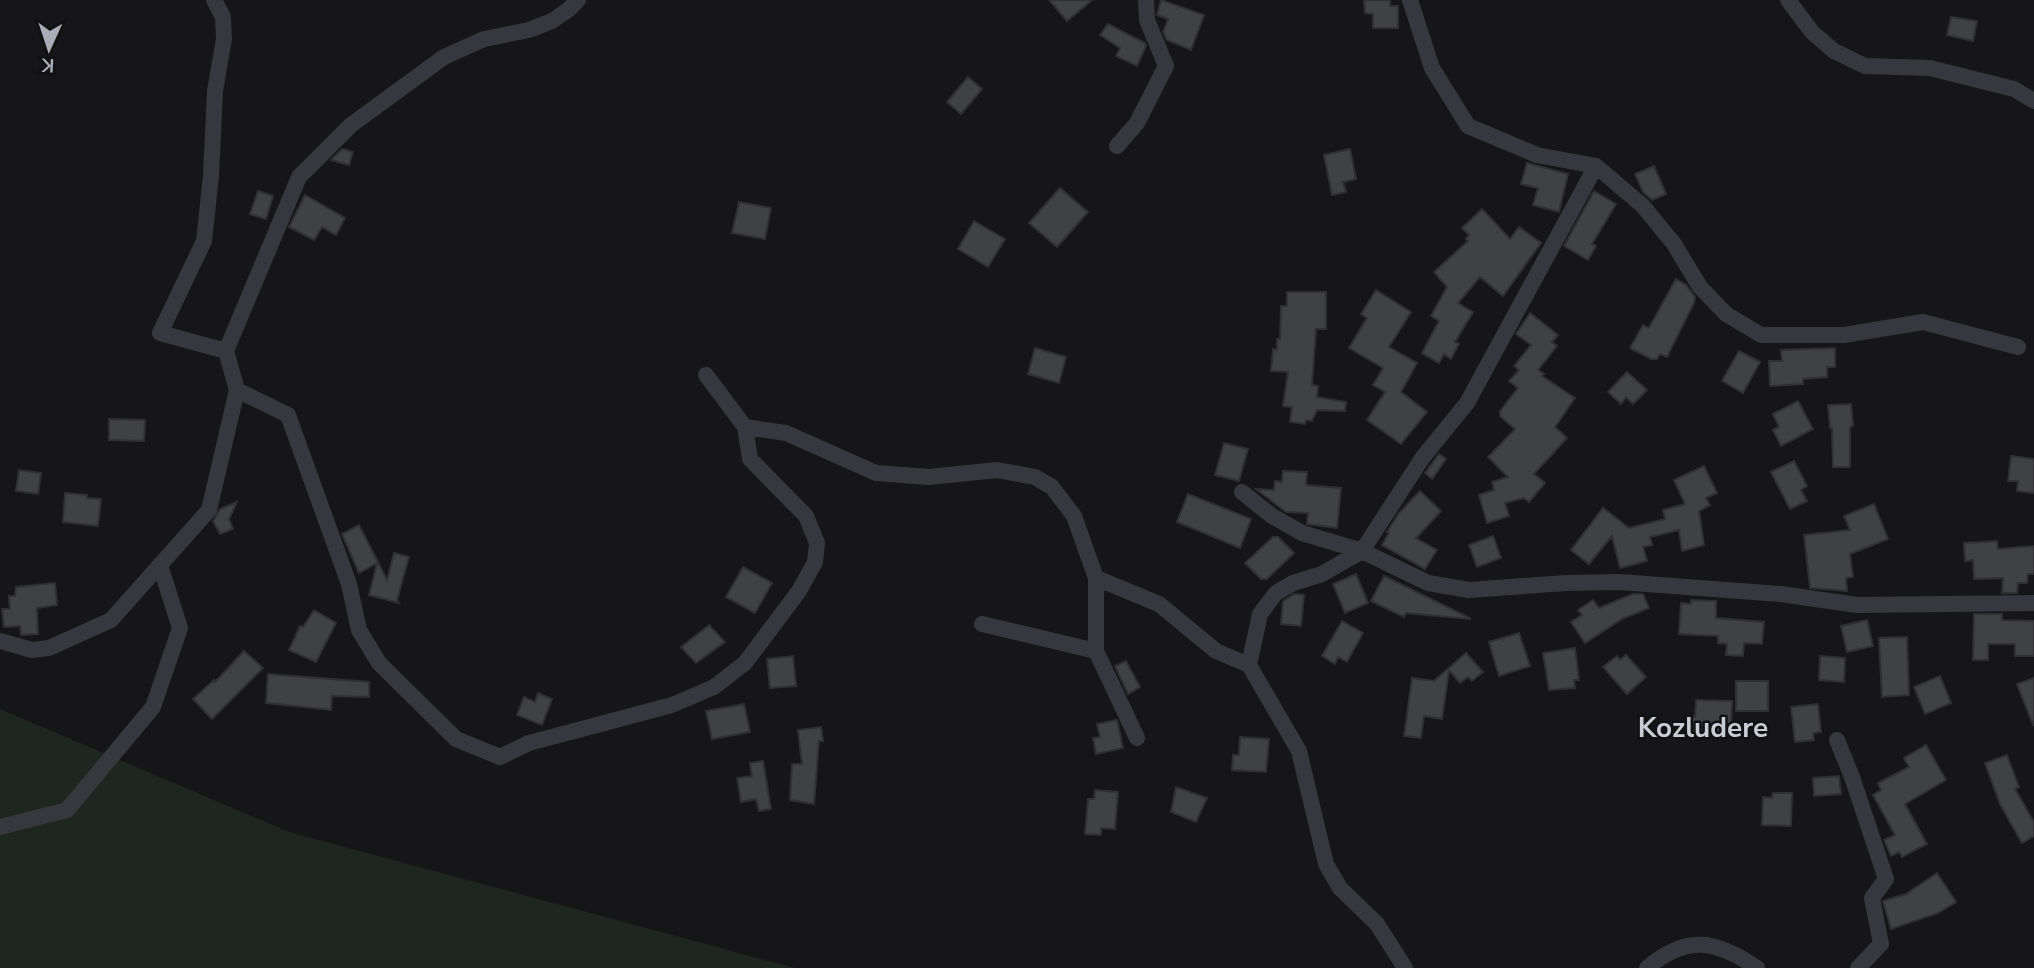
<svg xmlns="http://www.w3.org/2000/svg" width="2034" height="968" viewBox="0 0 2034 968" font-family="'Nunito Sans',sans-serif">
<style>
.green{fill:#1e261f}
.building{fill:#404145;stroke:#303034;stroke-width:2}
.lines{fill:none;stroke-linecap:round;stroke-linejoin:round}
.minor{stroke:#37383d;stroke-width:16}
.labels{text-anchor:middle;stroke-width:5;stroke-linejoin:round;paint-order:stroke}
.quarter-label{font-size:28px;font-weight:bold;fill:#c9ccd4;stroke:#111113}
</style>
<rect width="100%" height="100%" fill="#161618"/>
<!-- green -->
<path class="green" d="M0,709L289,832L795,968H0Z"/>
<!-- building -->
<path class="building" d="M1049,0H1092L1067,21Z
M1161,0L1204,15L1191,50L1167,40L1163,32L1168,19L1157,15Z
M1364,0H1390V6H1398V28H1373V14L1365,13Z
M1951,17L1977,21L1973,41L1947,35Z
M1108,24L1145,43L1146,46L1137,66L1116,56L1120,48L1100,35Z
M968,77L982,89L961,114L947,102Z
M342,149L353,152L349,165L331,160Z
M1350,149L1356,179L1343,182L1346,192L1332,195L1324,155Z
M1527,163L1568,174L1559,212L1533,205L1538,188L1521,184Z
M1654,166L1666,194L1652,200L1643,192L1635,174Z
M1060,188L1088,212L1057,247L1029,223Z
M258,191L273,196L266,219L250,214Z
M1594,191L1616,204L1592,244L1596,246L1588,260L1564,246Z
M305,195L345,218L336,235L322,227L314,240L289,227Z
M739,202L771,208L765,239L732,233Z
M1482,209L1510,239L1519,227L1541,243L1503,296L1480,277L1458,303L1473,312L1455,342L1459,344L1451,359L1444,354L1439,363L1422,353L1439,321L1431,316L1447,287L1434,272L1468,241L1466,239L1469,235L1462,228Z
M974,221L1005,239L988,267L958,249Z
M1676,279L1686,285L1695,297L1694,303L1667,357L1660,354L1657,359H1651L1630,348L1643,325L1649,328Z
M1376,290L1411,312L1389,347L1417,363L1401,392L1427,412L1401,444L1367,420L1385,392L1373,385L1383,368L1349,348L1367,318L1361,314Z
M1287,292H1326V329H1316L1312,385L1318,386L1317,397L1346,402L1345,411L1317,410L1312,421L1306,420L1305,424L1290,422L1292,407L1283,406L1288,372L1271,371L1273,349L1277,350V339H1280L1281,306H1287Z
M1530,313L1558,335L1552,342L1557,346L1538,370L1544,374L1542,376L1575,398L1555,427L1567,438L1534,474L1545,483L1529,502L1524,498L1505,503L1509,516L1487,523L1479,495L1494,490L1492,482L1508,477L1488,457L1515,429L1500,416V411L1518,388L1509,381L1519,370L1514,366L1531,345L1516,334Z
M1035,348L1066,357L1059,383L1028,374Z
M1835,348V367H1827V377L1803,379V384L1770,386L1769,361H1782L1781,350Z
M1739,351L1760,362L1743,393L1722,381Z
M1627,372L1647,390L1633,404L1626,397L1621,404L1608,392Z
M1798,401L1813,429L1781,446L1773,430L1779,427L1773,414Z
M1851,404L1853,426L1850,427V467H1833L1832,428H1830L1828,405Z
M109,419L145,420L144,441L109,440Z
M1224,443L1248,449L1239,481L1215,475Z
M1439,454L1446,459L1432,479L1425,473Z
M2011,456L2034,459V493L2017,491L2018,481H2008Z
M1794,461L1807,486L1801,490L1807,501L1790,509L1771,472Z
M1704,466L1717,493L1706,498L1710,505L1699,511L1704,545L1682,551L1679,530L1650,537L1652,545L1643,547L1647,561L1620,568L1612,536L1589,564L1571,550L1603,508L1629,528L1665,519L1663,510L1685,504L1674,480Z
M19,470L41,473L38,494L16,491Z
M1283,471L1307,472L1306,485L1341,488L1337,528L1307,524L1308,513L1286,512L1256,489L1274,490L1275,481L1282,482Z
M1420,491L1441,511L1416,538L1437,550L1425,569L1382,545L1389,533L1387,532L1399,513Z
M65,493L87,495V498L101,499L98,526L63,522Z
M1188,494L1251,519L1240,548L1177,522Z
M237,502L229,519L233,529L220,534L213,521L220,509Z
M1874,504L1888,539L1850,554L1853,577L1846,578L1847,591L1810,588L1804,535L1850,530L1844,516Z
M359,525L387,580L394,553L409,557L397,600L399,603L369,595L377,563L359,573L342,534Z
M1493,536L1501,558L1477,567L1469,545Z
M1273,537H1278L1294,553L1267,579H1261L1245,563Z
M1997,541L1998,549L2034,546V574H2028L2027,583H2018L2017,593H2002L2003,578L1974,579L1973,560L1965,561L1964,543Z
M743,567L772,583L755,613L726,597Z
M1356,574L1368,603L1345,613L1333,584Z
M1384,576L1470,618V619L1406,613L1404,617L1371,601Z
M55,583L57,605L37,608L38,634L21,635L20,626L4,627L2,609H10L9,596H15L16,587Z
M1294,594L1304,595L1301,626L1281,624L1283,601Z
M1633,594H1643L1649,608L1622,619L1585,643L1571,622L1582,615L1578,610L1593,600L1599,608Z
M1691,600L1716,601V618L1764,622L1762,644L1744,643L1743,656L1726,655L1727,644L1718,643V636L1679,634L1681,603L1691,604Z
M314,610L336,623L316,662L289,650L300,626L303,627Z
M1974,614H2002V620L2034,621V656H2015V644H1988V660H1973Z
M1867,620L1873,646L1847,652L1841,626Z
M1342,621L1363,633L1347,662L1338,657L1335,664L1322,656Z
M709,625L725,642L696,663L681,647Z
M1519,633L1530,666L1499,676L1489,642Z
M1907,637L1909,695L1882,697L1879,638Z
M1575,648L1579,680H1574L1575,688L1549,690L1543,653Z
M244,651L263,668L212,719L193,699L214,680L215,682Z
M1466,653L1483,672L1472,681L1468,677L1460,683L1449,670L1442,719L1424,716L1421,738L1404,736L1412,678L1434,681Z
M1626,655L1646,677L1627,694L1603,667L1617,656L1620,660Z
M793,656L796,686L770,688L767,659Z
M1820,656L1845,658L1844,682L1819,680Z
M1126,661L1140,687L1128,694L1115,666Z
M268,674L369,682V697L332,696L331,710L266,703Z
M1940,676L1951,703L1925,714L1914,687Z
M2034,678V724L2033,725L2017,684Z
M1736,681H1768V711H1736Z
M538,693L552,699L542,725L517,715L524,697L535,702Z
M1696,700L1732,701L1731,733L1690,732L1691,716L1695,717Z
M744,704L750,732L712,739L706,711Z
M1818,704L1821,732L1813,733L1814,740L1795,742L1791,707Z
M1117,720L1123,748L1096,754L1093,738L1100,737L1097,724Z
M821,727L823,741H819L814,804L790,800L792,764H802L798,730Z
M1240,737L1269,739L1266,772L1232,770L1233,755H1239Z
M1926,745L1946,780L1905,804L1927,844L1902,857L1899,852L1891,856L1884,840L1895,835L1873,795L1881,790L1878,783L1909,767L1904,758Z
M2007,755L2019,787L2015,789L2034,822V836L2022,843L2000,804L1985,763Z
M763,761L771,809L759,811L756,799L741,802L737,778L752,776L750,763Z
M1839,776L1841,794L1814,796L1813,778Z
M1176,787L1207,798L1196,822L1171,812Z
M1095,790L1118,792L1115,829L1101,828V835L1085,834L1088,799H1094Z
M1773,793H1792L1791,826L1762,825L1763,797L1772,798Z
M1937,873L1956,902L1938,913L1891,929L1883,901L1906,894Z"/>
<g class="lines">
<!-- minor -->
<path class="minor" d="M214,0L223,17L224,39L215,91L211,176L204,241L160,333L226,351
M1410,0L1432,68L1468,126L1537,155L1596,166L1643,206L1674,244L1700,287L1726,314L1761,335H1844L1923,322L2018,347
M1788,0L1812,32L1834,51L1865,66L1930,68L2014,89L2034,101
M1117,146L1137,123L1166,66L1147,20L1146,0
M237,390L288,415L349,584L359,630L379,663L456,739L500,757L529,743L672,705L714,687L745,663L799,591L815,562L817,543L806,516L750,459L745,427L706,375
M745,427L786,433L876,473L929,477L997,470L1035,477L1052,487L1074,516L1096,578V651
M1242,492L1272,516L1302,533L1362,551L1428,583L1469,590L1566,583L1620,582L1781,594L1857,605L2034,603
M1096,578L1159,604L1216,651L1249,665L1299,751L1326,864L1340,888L1377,924L1405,968
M982,624L1096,651L1137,738
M0,641L32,650L49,648L111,620L209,510L237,390L226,351L299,177L351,125L444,57L484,39L529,30L552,21L568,10L578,0
M1249,665L1260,614L1276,593L1293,583L1322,574L1362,551L1423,457L1467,403L1596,166
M1837,740L1852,777L1886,879L1872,898L1881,944L1858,968
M0,827L67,810L153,707L180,628L160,565
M1647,968C1687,934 1716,940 1757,968"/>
</g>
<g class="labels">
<!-- quarter labels -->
<g class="quarter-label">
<text x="1703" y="737">Kozludere</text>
</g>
</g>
<!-- north arrow -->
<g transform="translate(49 49) rotate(183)" stroke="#111113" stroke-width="5" paint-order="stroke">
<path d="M0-5L12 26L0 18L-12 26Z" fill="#a8adb8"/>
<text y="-10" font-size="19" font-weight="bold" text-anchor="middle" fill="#a8adb8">K</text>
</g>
</svg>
